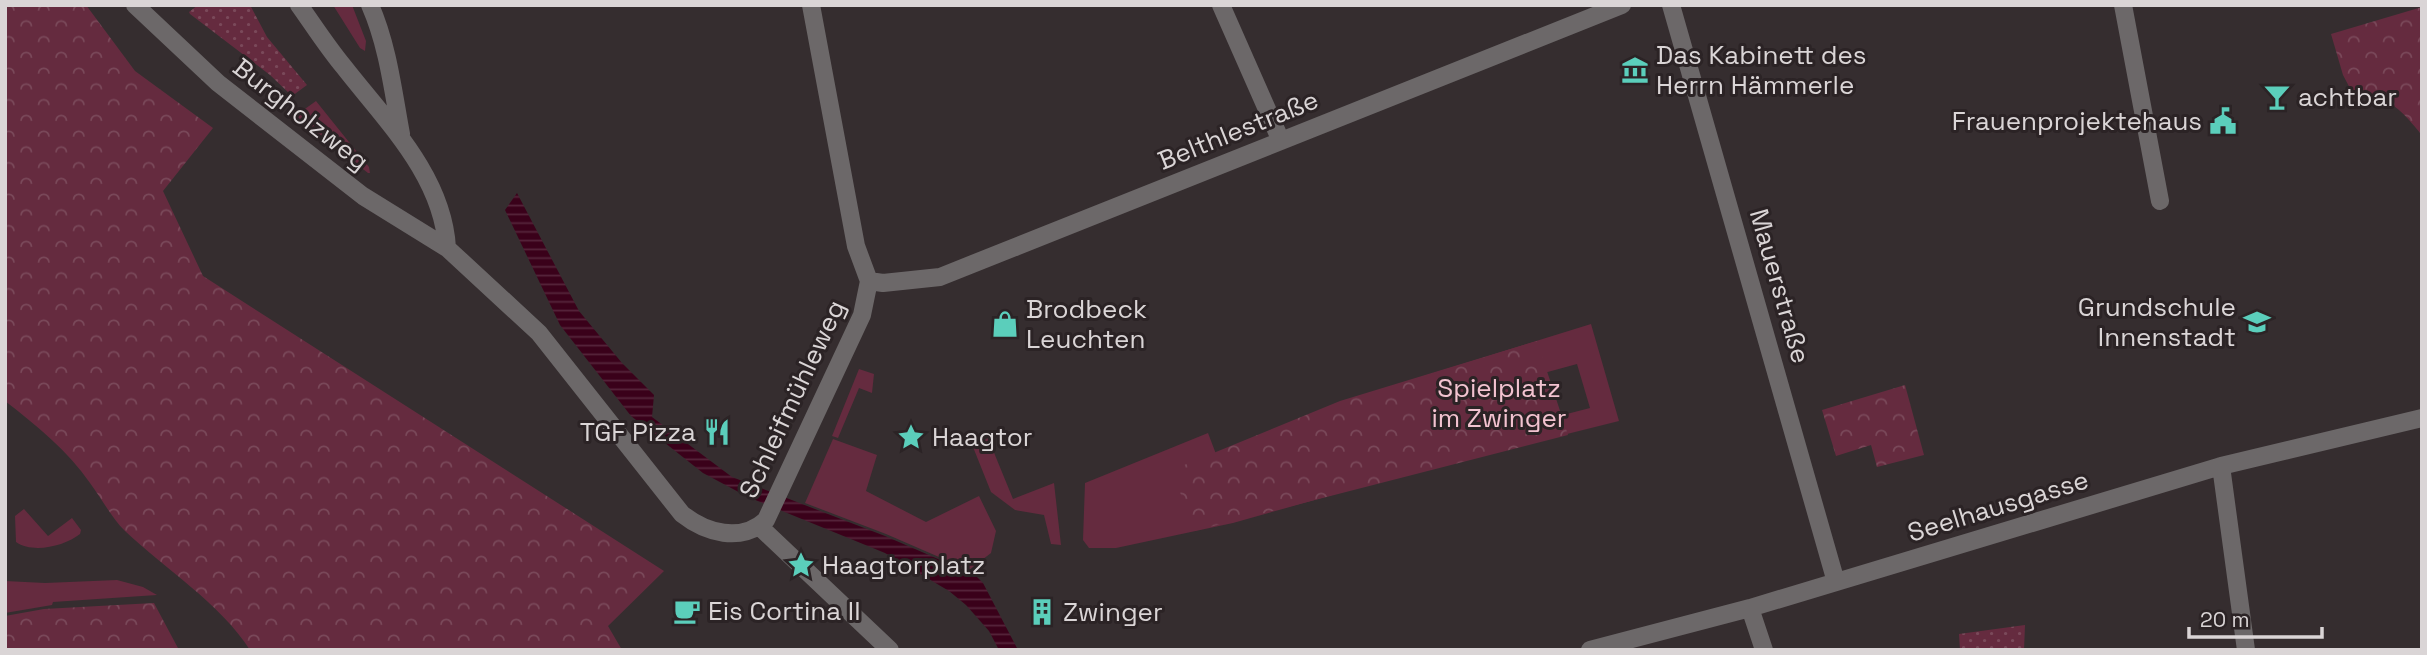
<svg xmlns="http://www.w3.org/2000/svg" width="2427" height="655" viewBox="0 0 2427 655" font-family="'Space Grotesk',sans-serif">
<style>
.grass{fill:#652b3f}
.forest{fill:url(#forest-crowns)}
.garden{fill:url(#garden-dots)}
.water{fill:url(#water-rules)}
.lines{fill:none;stroke-linecap:round;stroke-linejoin:round}
.minor{stroke:#6c6869;stroke-width:18}
.labels{text-anchor:middle;stroke-width:6;stroke-linejoin:round;paint-order:stroke}
.poi-label{font-size:26px;fill:#dad5d6;stroke:#2b2325;text-anchor:start}
.street-label{font-size:26px;fill:#dad5d6;stroke:#2b2325}
.park-label{font-size:26px;fill:#f3c3d0;stroke:#2b2325}
</style>
<defs>
<pattern id="forest-crowns" width="20" height="18" patternUnits="userSpaceOnUse" patternTransform="scale(1.75)"><rect width="20" height="18" fill="#652b3f"/><path d="M2 6a3 3 0 1 1 6 0M12 15a3 3 0 1 1 6 0" fill="none" stroke="#7a495a"/></pattern>
<pattern id="garden-dots" width="8" height="8" patternUnits="userSpaceOnUse" patternTransform="scale(1.75)"><rect width="8" height="8" fill="#652b3f"/><path d="M2 2h.1M6 6h.1" fill="none" stroke="#7a495a" stroke-width="1.8" stroke-linecap="round"/></pattern>
<pattern id="water-rules" width="6" height="5" patternUnits="userSpaceOnUse" patternTransform="scale(1.75)"><rect width="6" height="5" fill="#3a011a"/><path d="M0 2.5h6" fill="none" stroke="#56253b"/></pattern>
</defs>
<rect width="100%" height="100%" fill="#352d2f"/>
<!-- grass -->
<path class="grass" d="M333,5H352L366,41L365,51L360,48Z
M316,101L369,167L370,173H368L295,116Z
M1591,324L1619,421L1535,442L1532,423L1590,408L1577,364L1533,376L1382,481L1233,523L1116,548H1089L1083,540L1085,483L1208,433L1216,454L1340,402Z
M859,369L874,374L872,393L859,388L838,438L832,436Z
M988,438L1013,499L1054,483L1061,545L1051,544L1044,515L1015,510L991,492L973,447Z
M833,439L877,455L866,491L926,522L979,496L996,531L991,553L969,570L886,534L805,503Z
M24,509L48,536L72,518L81,530L80,534C65,546 33,554 16,542L15,516Z
M117,580L143,587L157,595L53,602L52,605L5,613V581L45,583Z"/>
<!-- forest -->
<path class="forest" d="M5,5H86L135,71L213,128L163,191L203,276L664,571L608,626L622,650H250C220,603 165,569 125,531C111,517 102,499 90,483C68,451 36,425 5,401Z
M2422,7V135C2408,119 2397,103 2375,97C2368,95 2360,96 2353,94L2343,75L2331,34Z
M1537,341L1568,435L1194,531L1172,470L1340,401Z
M1905,385L1924,455L1877,467L1871,445L1836,456L1822,410Z
M154,603L179,650H5V616L44,609Z"/>
<!-- garden -->
<path class="garden" d="M198,5H250L267,37L307,85L292,96L270,75L190,14L189,12Z
M2025,625L2024,650H1960L1959,634Z"/>
<!-- water -->
<path class="water" d="M517,193L579,311L622,363L654,395L652,417L732,477L885,536L975,575L983,583L1018,650H999L989,631L966,605L949,591L885,553L748,497L703,473L631,416L560,325L505,210Z"/>
<g class="lines">
<!-- minor -->
<path class="minor" d="M135,5L218,83L363,196L447,248L539,333L682,514C706,533 741,543 766,520L862,315L869,281L856,246L811,5
M299,5C314,26 328,48 344,67C386,121 443,176 447,248
M370,5C388,46 393,91 401,134
M1221,5L1281,141
M1671,5L1836,582
M2123,5L2160,201
M869,281L883,283L940,277L1622,5
M2221,466L2246,650
M759,526L890,650
M1750,608L1764,650
M1590,650L1750,608L2221,466L2422,418"/>
</g>
<!-- icons -->
<defs>
<symbol id="museum-bare" viewBox="-9 -9 18 18"><path d="M0-6L6-3V-2H-6V-3ZM-5-1h2V3h-2ZM-1-1h2V3h-2ZM3-1h2V3H3ZM-6 4H6V6H-6Z" fill="#5bcebb" stroke="#2b2325" stroke-width="2.5" paint-order="stroke"/></symbol>
<symbol id="bar-bare" viewBox="-9 -9 18 18"><path d="M-6-5H6L.8 .8V4.5H3.5V6h-7V4.5H-.8V.8Z" fill="#5bcebb" stroke="#2b2325" stroke-width="2.5" paint-order="stroke"/></symbol>
<symbol id="civic-bare" viewBox="-9 -9 18 18"><path d="M-.6-6.5H3V-4.5H.6V-3L4-1V1h2V6H-6V1h2V-1L-.6-3ZM-1.2 2.5V6h2.4V2.5Z" fill="#5bcebb" stroke="#2b2325" stroke-width="2.5" paint-order="stroke"/></symbol>
<symbol id="school-bare" viewBox="-9 -9 18 18"><path d="M0-5L7-2L0 1L-7-2ZM-4 1L0 2.5L4 1V4Q0 6-4 4Z" fill="#5bcebb" stroke="#2b2325" stroke-width="2.5" paint-order="stroke"/></symbol>
<symbol id="shop-bare" viewBox="-9 -9 18 18"><path d="M-5-2.5h2.3a2.7 3.5 0 0 1 5.4 0H5L5.5 6h-11ZM-1.5-2.5h3a1.5 2.3 0 0 0-3 0Z" fill="#5bcebb" stroke="#2b2325" stroke-width="2.5" paint-order="stroke"/></symbol>
<symbol id="restaurant-bare" viewBox="-9 -9 18 18"><path d="M-5-6h1v4h1v-4h1v4h1v-4h1v5L-1.5 .5V6h-2V.5L-5-1ZM5-6V6H3V1.5H1.5Q1.5-4 5-6Z" fill="#5bcebb" stroke="#2b2325" stroke-width="2.5" paint-order="stroke"/></symbol>
<symbol id="sight-bare" viewBox="-9 -9 18 18"><path d="M0-6L1.8-2.2L6-1.7L2.9 1.2L3.7 5.4L0 3.3L-3.7 5.4L-2.9 1.2L-6-1.7L-1.8-2.2Z" fill="#5bcebb" stroke="#2b2325" stroke-width="2.5" paint-order="stroke"/></symbol>
<symbol id="cafe-bare" viewBox="-9 -9 18 18"><path d="M-5.5-4.5H6V0H3Q3 3.5 0 3.5H-2.5Q-5.5 3.5-5.5 0ZM3-3.2v2h1.7v-2ZM-6 4.5H4V6H-6Z" fill="#5bcebb" stroke="#2b2325" stroke-width="2.5" paint-order="stroke"/></symbol>
<symbol id="building-bare" viewBox="-9 -9 18 18"><path d="M-4-6H4V6H1V3H-1V6H-4ZM-2.5-4.3h1.7v1.8h-1.7ZM.8-4.3h1.7v1.8H.8ZM-2.5-1h1.7V.8h-1.7ZM.8-1h1.7V.8H.8Z" fill="#5bcebb" stroke="#2b2325" stroke-width="2.5" paint-order="stroke"/></symbol>
</defs>
<g fill-rule="evenodd">
<use href="#museum-bare" x="1616" y="51" width="38" height="38"/>
<use href="#bar-bare" x="2258" y="78" width="38" height="38"/>
<use href="#civic-bare" x="2204" y="102" width="38" height="38"/>
<use href="#school-bare" x="2238" y="303" width="38" height="38"/>
<use href="#shop-bare" x="986" y="305" width="38" height="38"/>
<use href="#restaurant-bare" x="698" y="413" width="38" height="38"/>
<use href="#sight-bare" x="892" y="418" width="38" height="38"/>
<use href="#sight-bare" x="782" y="546" width="38" height="38"/>
<use href="#cafe-bare" x="668" y="592" width="38" height="38"/>
<use href="#building-bare" x="1023" y="593" width="38" height="38"/>
</g>
<g class="labels">
<!-- poi labels -->
<g class="poi-label">
<text x="1656" y="64">Das Kabinett des<tspan x="1656" dy="30">Herrn Hämmerle</tspan></text>
<text x="2298" y="106">achtbar</text>
<text x="2202" y="130" text-anchor="end">Frauenprojektehaus</text>
<text x="2236" y="316" text-anchor="end">Grundschule<tspan x="2236" dy="30">Innenstadt</tspan></text>
<text x="1026" y="318">Brodbeck<tspan x="1026" dy="30">Leuchten</tspan></text>
<text x="696" y="441" text-anchor="end">TGF Pizza</text>
<text x="932" y="446">Haagtor</text>
<text x="822" y="574">Haagtorplatz</text>
<text x="708" y="620">Eis Cortina II</text>
<text x="1063" y="621">Zwinger</text>
</g>
<!-- street labels -->
<g class="street-label">
<text transform="translate(301 114) rotate(38)" y="9">Burgholzweg</text>
<text transform="translate(1238 130) rotate(-22)" y="9">Belthlestraße</text>
<text transform="translate(1780 286) rotate(74)" y="9">Mauerstraße</text>
<text transform="translate(792 399) rotate(-65)" y="9">Schleifmühleweg</text>
<text transform="translate(1998 506) rotate(-17)" y="9">Seelhausgasse</text>
</g>
<!-- park labels -->
<g class="park-label">
<text x="1499" y="397">Spielplatz<tspan x="1499" dy="30">im Zwinger</tspan></text>
</g>
</g>
<!-- border -->
<rect width="2427" height="655" fill="none" stroke="#dad5d6" stroke-width="14"/>
<!-- scale -->
<path d="M2189 627v10h133v-10" fill="none" stroke="#dad5d6" stroke-width="3.5"/>
<text x="2200" y="627" font-size="21" fill="#dad5d6" stroke="#2b2325" stroke-width="5" paint-order="stroke">20 m</text>
</svg>
